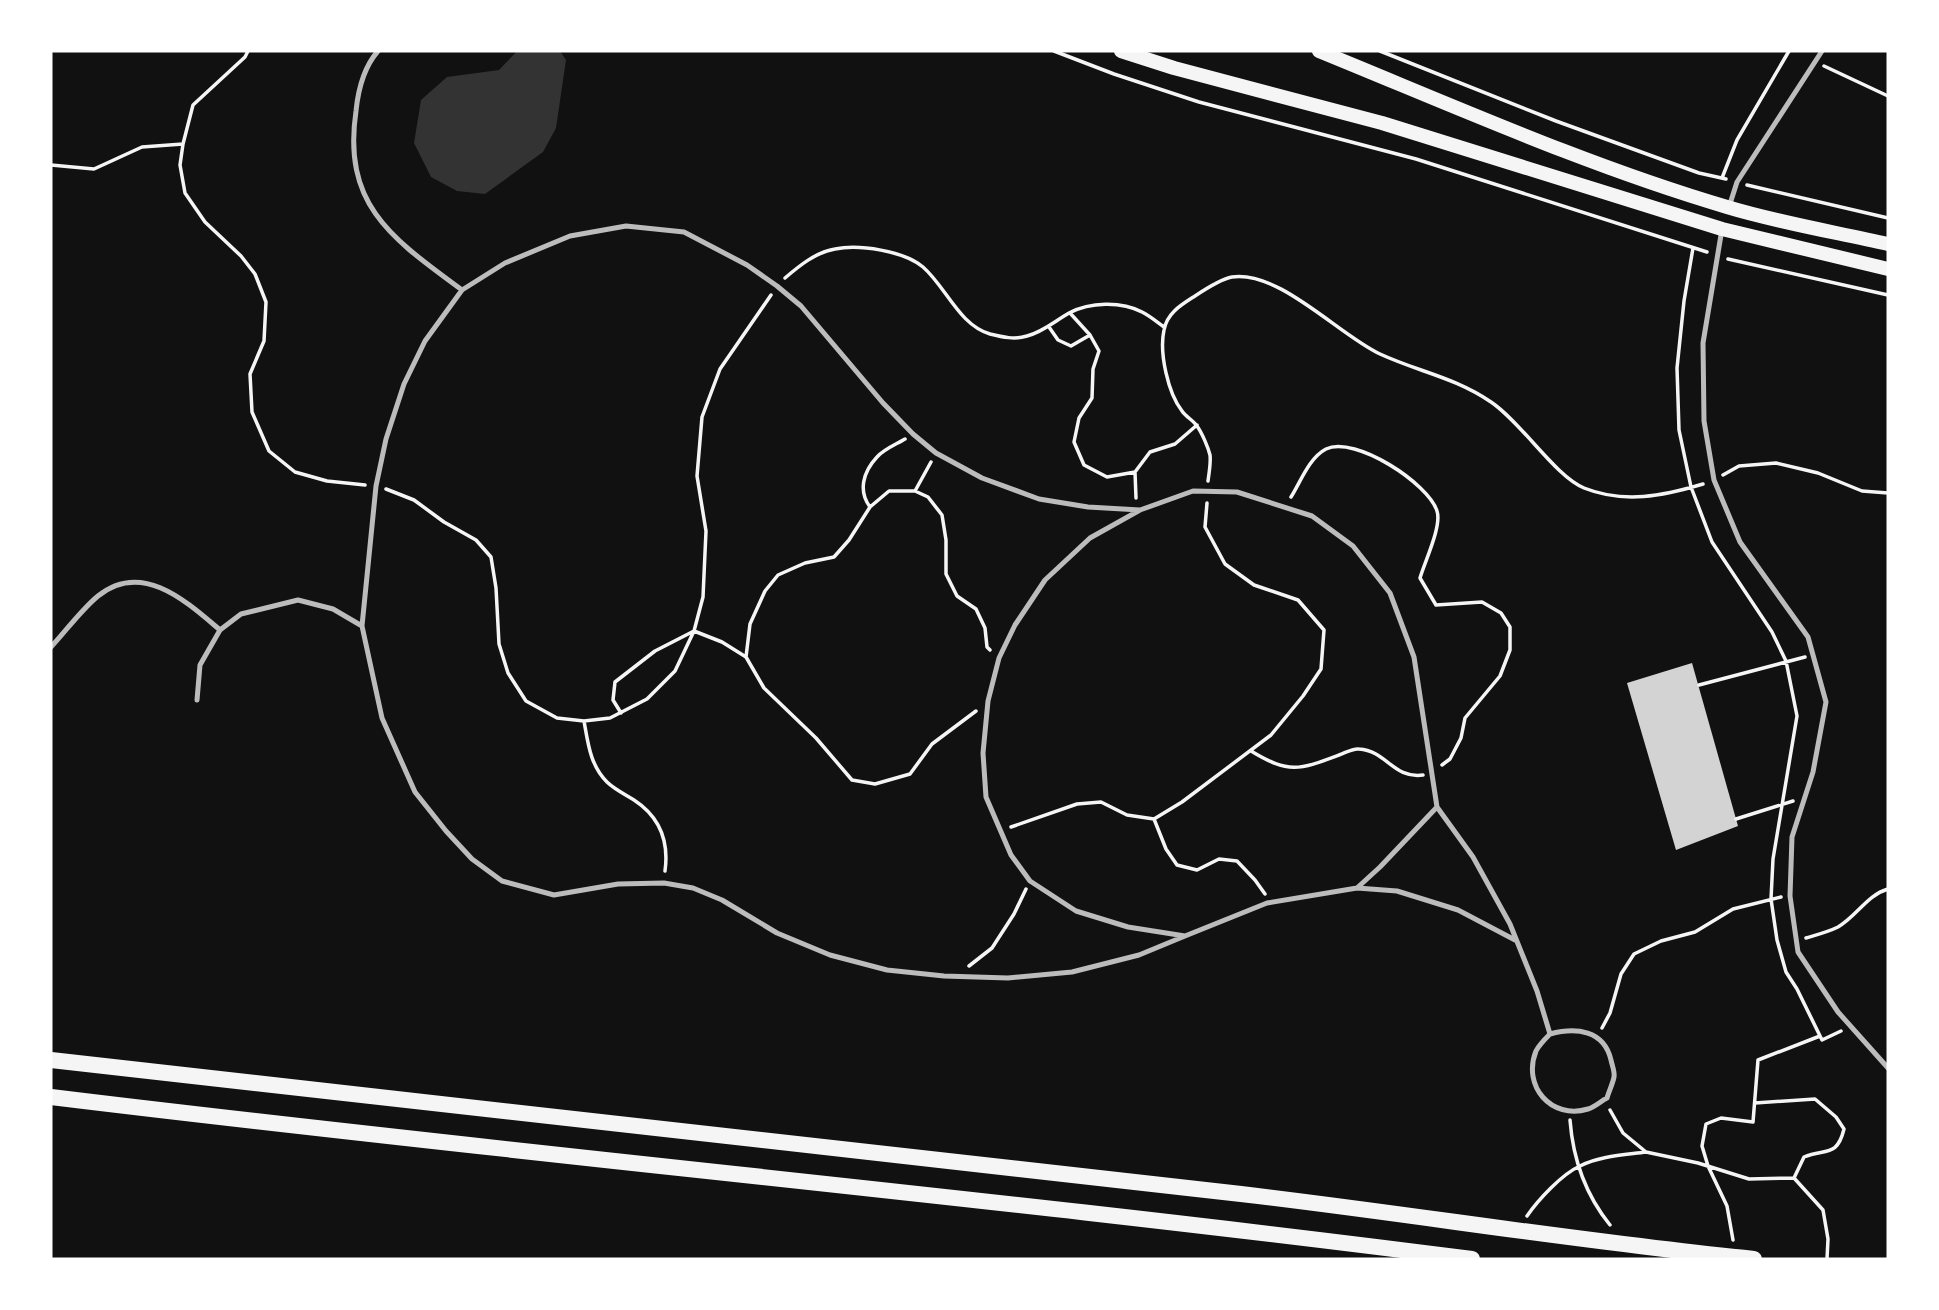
<svg xmlns="http://www.w3.org/2000/svg" width="1939" height="1310" viewBox="0 0 1939 1310" font-family="Literata,serif">
<style>
.water{fill:#333}
.building{fill:#d3d3d3}
.lines{fill:none;stroke-linecap:round;stroke-linejoin:round}
.path{stroke:#f5f5f5;stroke-width:3.5}
.service{stroke:#bcbcbc;stroke-width:5}
.secondary{stroke:#f5f5f5;stroke-width:14}
.primary{stroke:#f5f5f5;stroke-width:16}
</style>
<rect width="100%" height="100%" fill="#111"/>
<!-- water -->
<path class="water" d="M517,51H560L566,60L556,128L543,152L485,194L457,191L431,177L414,143L421,100L447,77L499,70Z"/>
<!-- building -->
<path class="building" d="M1692,663L1738,826L1676,850L1627,683Z"/>
<g class="lines">
<!-- path -->
<path class="path" d="M248,51L245,57L193,105L183,144L180,165L185,193L205,222L241,256L255,274L266,302L264,341L250,374L252,412L269,451L295,472L327,481L365,485
M1054,51L1114,74L1199,102L1416,159L1707,252
M1380,51L1556,121L1699,173L1726,179
M1824,66L1888,96
M51,165L94,169L142,147L183,144
M1722,178L1737,140L1789,51
M1747,185L1888,218
M1693,248L1684,301L1677,368L1679,430L1691,487L1712,542L1772,632L1786,661L1797,716L1773,859L1771,899L1777,940L1786,972L1797,989L1822,1040L1841,1031
M1728,259L1888,295
M785,278C799,266 816,252 835,249C859,244 904,251 923,267C946,287 959,325 990,334C1002,337 1015,340 1027,336C1043,332 1055,321 1069,313C1090,302 1121,301 1142,312C1150,316 1157,322 1164,327
M1070,313L1090,335L1099,351L1093,369L1092,398L1079,418L1074,442L1084,465L1107,477L1135,472
M1049,327L1058,340L1071,346L1090,335
M1723,475L1739,466L1776,463L1818,473L1862,491L1888,493
M1208,481C1209,473 1211,463 1210,455C1208,447 1202,433 1197,426C1193,420 1186,417 1182,411C1168,393 1159,353 1164,330C1167,313 1181,305 1195,296C1204,290 1221,279 1232,277C1279,270 1339,335 1380,354C1419,372 1454,377 1491,402C1522,423 1555,476 1584,488C1624,504 1663,496 1703,484
M386,489L414,500L444,522L476,540L491,557L496,588L499,644L508,673L526,701L557,718L584,721L610,718L647,699L675,671L694,631L703,597L706,531L697,476L702,417L720,369L771,295
M915,491L931,462
M1291,497C1301,481 1309,458 1326,449C1355,435 1429,484 1437,511C1442,526 1425,561 1420,578L1436,605L1482,602L1501,613L1510,627V650L1500,676L1465,718L1461,738L1450,759L1442,765
M1136,498L1135,472L1150,452L1175,444L1197,425
M870,507C858,491 863,472 877,457C884,449 897,444 905,439
M1699,685L1805,657
M976,711L932,744L910,774L875,784L852,780L816,738L764,688L746,657L750,624L765,591L778,575L805,563L834,557L849,540L870,507L889,491H915L928,497L942,515L946,540V574L957,596L976,609L985,628L987,647L990,650
M621,713L613,700L615,682L655,651L694,631L722,642L746,657
M584,721C588,743 590,765 607,782C614,789 626,795 634,800C660,817 669,842 665,871
M1251,751C1289,774 1299,770 1339,755C1345,753 1353,748 1359,749C1387,751 1393,779 1423,775
M1154,819L1166,849L1177,865L1197,870L1219,859L1237,861L1255,880L1265,894
M1736,819L1793,801
M1011,827L1077,804L1101,802L1127,815L1154,819L1182,802L1271,735L1303,696L1321,669L1324,630L1298,600L1254,585L1225,564L1205,527L1207,503
M1806,938C1816,935 1828,932 1838,927C1857,916 1867,895 1888,889
M969,966L992,948L1014,914L1026,889
M1602,1028L1610,1013L1621,974L1634,954L1661,941L1695,932L1733,909L1781,897
M1755,1103L1815,1099L1836,1117L1844,1129C1837,1158 1825,1148 1804,1157L1794,1178L1823,1210L1828,1239L1827,1259
M1610,1110L1623,1133L1646,1152L1698,1163L1749,1179L1794,1178
M1570,1120C1573,1160 1585,1194 1610,1225
M1527,1216C1538,1200 1562,1174 1580,1166C1600,1156 1624,1155 1646,1152
M1733,1240L1727,1206L1708,1166L1702,1146L1706,1124L1721,1118L1753,1122L1758,1060L1820,1036"/>
<!-- service -->
<path class="service" d="M378,51C364,67 358,91 356,111C342,206 393,239 462,290
M1729,207L1737,182L1822,51
M1722,229L1703,343L1704,421L1714,480L1740,542L1808,637L1826,702L1813,772L1792,837L1790,896L1798,952L1838,1012L1888,1068
M1140,510L1088,507L1039,499L982,478L936,453L913,434L883,403L801,306L777,286L747,265L684,232L626,226L570,236L505,263L462,290L425,341L404,384L386,439L376,486L362,626L382,718L415,792L446,831L472,859L502,881L554,895L618,884L664,883L693,888L722,900L777,933L830,955L887,970L944,976L1008,978L1072,972L1139,955L1185,936
M51,647C66,631 81,610 98,596C142,560 187,602 220,630
M197,700L200,665L220,630L241,614L298,600L333,609L362,626
M1357,888L1380,867L1437,807
M1515,940L1458,910L1397,891L1357,888L1267,903L1185,936L1128,927L1076,911L1030,881L1011,855L986,797L983,753L988,701L999,658L1015,625L1045,580L1090,538L1140,510L1193,491L1237,492L1312,516L1353,546L1390,593L1414,657L1437,807L1473,857L1510,924L1537,991L1550,1034C1545,1039 1539,1045 1536,1051C1522,1086 1551,1120 1588,1109C1595,1107 1601,1101 1607,1098C1609,1091 1613,1083 1614,1077C1615,1072 1612,1065 1611,1060C1604,1030 1576,1027 1550,1034"/>
<!-- secondary -->
<path class="secondary" d="M1121,51L1174,68L1382,123L1722,229L1888,269
M1319,51C1454,106 1588,166 1727,207C1780,223 1835,232 1888,244"/>
<!-- primary -->
<path class="primary" d="M51,1060C447,1106 844,1147 1241,1194C1412,1214 1582,1242 1754,1259
M51,1097C524,1155 999,1198 1472,1259"/>
</g>
<!-- border -->
<rect width="1939" height="1310" fill="none" stroke="#ffffff" stroke-width="105"/>
</svg>
